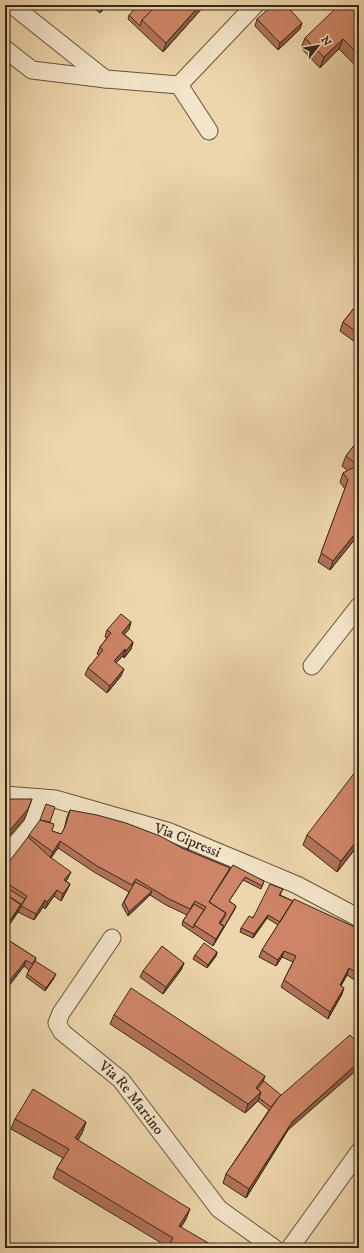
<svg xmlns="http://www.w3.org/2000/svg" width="364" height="1253" viewBox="0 0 364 1253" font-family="'IM FELL DW Pica',serif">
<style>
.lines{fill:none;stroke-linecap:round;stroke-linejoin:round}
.minor-casing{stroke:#63543d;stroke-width:19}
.minor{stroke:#f4e4c9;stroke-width:17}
.wall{fill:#b17259;stroke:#352818}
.shaded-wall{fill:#905d48;stroke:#352818}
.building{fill:#ce8567;stroke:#352818}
.labels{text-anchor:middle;stroke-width:3;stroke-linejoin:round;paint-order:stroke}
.street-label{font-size:15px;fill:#352818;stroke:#f4e4c9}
</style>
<rect width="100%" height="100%" fill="#eed6ac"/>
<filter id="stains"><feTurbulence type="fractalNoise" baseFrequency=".005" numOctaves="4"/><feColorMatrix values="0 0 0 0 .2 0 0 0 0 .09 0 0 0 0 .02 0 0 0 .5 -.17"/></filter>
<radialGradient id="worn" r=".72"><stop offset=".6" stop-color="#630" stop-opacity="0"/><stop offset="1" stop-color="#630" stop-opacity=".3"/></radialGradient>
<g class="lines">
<defs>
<g id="minor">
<path d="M12,5L105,79"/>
<path d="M5,49L32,70L106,79L179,85"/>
<path d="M209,131L179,85L255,5"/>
<path d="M312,666L359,606"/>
<path id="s1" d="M5,795L55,799L170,832L297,885L359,918"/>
<path d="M5,857L32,825L42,798"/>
<path id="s2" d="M112,938L61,1013L57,1023L62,1032L121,1080L219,1209L274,1248"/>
<path d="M290,1248L359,1152"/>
</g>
</defs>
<!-- minor casing -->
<use href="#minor" class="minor-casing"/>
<!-- minor -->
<use href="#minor" class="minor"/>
</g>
<!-- wall -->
<path class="wall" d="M90,5H108L100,13Z
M205,5L163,52L128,19L129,15Z
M358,10L357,12L359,14V69L339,49L320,68L301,48L305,38Z
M257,19L300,29L278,50L255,26Z
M359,302V345L340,331L343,322Z
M359,439V534L330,570L318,562L345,489L340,482L343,473L348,471L342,466L346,456Z
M131,622L129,629L124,634L133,642L131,649L124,658L123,656L116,663L121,676L107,693L85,675L88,668L99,655L97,654L100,647L107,638L105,637L107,630Z
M70,810L182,848L230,868L229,871L264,881L263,884L261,889L243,880L229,901L236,906L235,909L213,946L182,925L183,921L187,915L166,905L150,895L128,916L122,905L129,892L94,872L58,848L51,858L68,878L66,881L70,884L67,890L61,901L54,896L45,909L43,907L34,920L18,912L5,931V867L28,838L29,835L50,822L52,831L61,834L64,830L67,817Z
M307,835L359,844L337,872L303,845Z
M283,889L280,895L293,901L359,929V983L347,975L341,986L342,994L328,1019L281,987L284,980L293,962L282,957L276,966L259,957L262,950L278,925L267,918L253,938L240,932L241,928Z
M5,938L36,958L35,961L54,978L45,991L26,977L29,970L24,966L5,991Z
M217,952L216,956L207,968L193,959L195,955Z
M184,963L181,970L163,994L140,977L143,971Z
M114,1015L263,1081L288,1130L246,1198L223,1183L226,1174L269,1110L258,1101L245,1113L110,1024Z
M15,1119L86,1122L82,1133L78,1140L186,1219L168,1247L53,1178L57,1168L63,1158L11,1129Z
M359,1219V1240L355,1238L357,1226Z"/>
<!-- shaded-wall -->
<path class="shaded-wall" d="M103,5H108L100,13Z
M200,5H205L163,52L166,43Z
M302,23L300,29L278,50L280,43Z
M343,39L339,49L320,68L324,57Z
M359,529V534L330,570L333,561Z
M131,622L129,629L120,640L122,633Z
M133,642L131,649L124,658L126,651Z
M125,649L123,656L111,668L114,661Z
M124,669L121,676L107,693L110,686Z
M32,799L25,818L5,841V836Z
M359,838V844L337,872L341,861Z
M60,841L58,848L50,858L53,852Z
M71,872L68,878L62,886L64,880Z
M70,884L67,890L61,901L63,894Z
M57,890L54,896L45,909L47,902Z
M152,891L150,895L128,916L129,912Z
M45,900L43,907L34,920L36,914Z
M21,906L18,912L5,931V928Z
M268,915L267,918L253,938L254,934Z
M224,926L221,932L213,946L216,939Z
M284,951L282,957L276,966L278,960Z
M217,952L216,956L207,968L208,965Z
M26,960L24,966L5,991V987Z
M184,963L181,970L163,994L166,987Z
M349,968L347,975L337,992L340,985Z
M56,974L54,978L45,991L46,988Z
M344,988L342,994L328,1019L330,1012Z
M359,1062V1068L288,1130L246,1198L249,1189L292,1122Z
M265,1076L262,1085L255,1095L256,1088Z
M261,1092L258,1101L245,1113L248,1104Z
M86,1122L82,1133L72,1149L75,1138Z
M190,1209L186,1219L176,1236L179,1226Z"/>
<!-- building -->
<path class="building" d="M138,5H157L142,20L140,26L129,15Z
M157,5H200L166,43L142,20Z
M273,5H286L302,23L280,43L257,19Z
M339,5H353L358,10L356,12L359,14V55L343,39L324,57L305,38Z
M359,302V334L343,322Z
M359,439V466L346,456Z
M356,466L359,468V529L333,561L321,553L348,480L343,473Z
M121,614L131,622L122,633L133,642L126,651L125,649L114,661L124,669L110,686L88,668L103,650L100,647L111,633L107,630Z
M359,767V838L341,861L307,835Z
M5,799H32L28,809L5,836Z
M46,804L55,807L50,822L40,820Z
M70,810L97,815L126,823L160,836L182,848L230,868L209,902L226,913L219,923L224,926L216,939L194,925L206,907L195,901L190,909L169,899L136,879L132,885L97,866L60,841L53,852L29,835L40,820L54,824L52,831L61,834L65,827Z
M28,837L50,857L71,872L64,880L70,884L63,894L57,890L47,902L45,900L36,914L21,906L27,896L5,882V867Z
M233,865L264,881L262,886L245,877L229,901L236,906L223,929L224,926L220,924L225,916L226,913L209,902Z
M135,882L152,891L129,912L124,902Z
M270,884L283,889L279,895L293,901L280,922L268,915L254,934L241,928L249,916L253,918Z
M5,887L25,899L21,905L5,894Z
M5,894L21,904L5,928Z
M294,899L359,929V974L349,968L340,985L344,988L330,1012L284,980L296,956L284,951L278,960L262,950Z
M194,904L204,910L194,925L193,928L183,921Z
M5,938L36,958L32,964L26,960L5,987Z
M204,943L217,952L208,965L195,955Z
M162,946L184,963L166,987L143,971Z
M35,961L56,974L46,988L27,974Z
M131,988L265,1076L256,1088L261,1092L248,1104L114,1015Z
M350,1035L359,1044V1062L292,1122L249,1189L226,1174L278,1098Z
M264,1081L281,1095L278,1098L271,1107L259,1098L261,1092L257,1089Z
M33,1089L86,1122L75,1138L190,1209L179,1226L217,1248H167L173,1238L57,1168L69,1149L15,1119Z"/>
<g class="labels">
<!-- street labels -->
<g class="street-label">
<text dy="5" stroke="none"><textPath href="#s1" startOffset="189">Via Cipressi</textPath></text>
<text dy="5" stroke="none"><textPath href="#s2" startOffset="208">Via Re Martino</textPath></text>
</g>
</g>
<!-- margin -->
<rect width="364" height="1253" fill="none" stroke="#eed6ac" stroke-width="20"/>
<rect x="6" y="6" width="352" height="1241" fill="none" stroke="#352818" stroke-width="2"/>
<rect x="10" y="10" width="344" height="1233" fill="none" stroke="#352818"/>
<!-- north arrow -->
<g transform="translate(318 46) rotate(59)" stroke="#f4e4c9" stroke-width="3" paint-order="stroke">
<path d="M0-3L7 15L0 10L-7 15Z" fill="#352818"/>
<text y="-6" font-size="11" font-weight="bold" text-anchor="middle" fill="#352818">N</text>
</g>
<rect width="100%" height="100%" filter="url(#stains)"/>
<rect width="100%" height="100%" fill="url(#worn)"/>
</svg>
